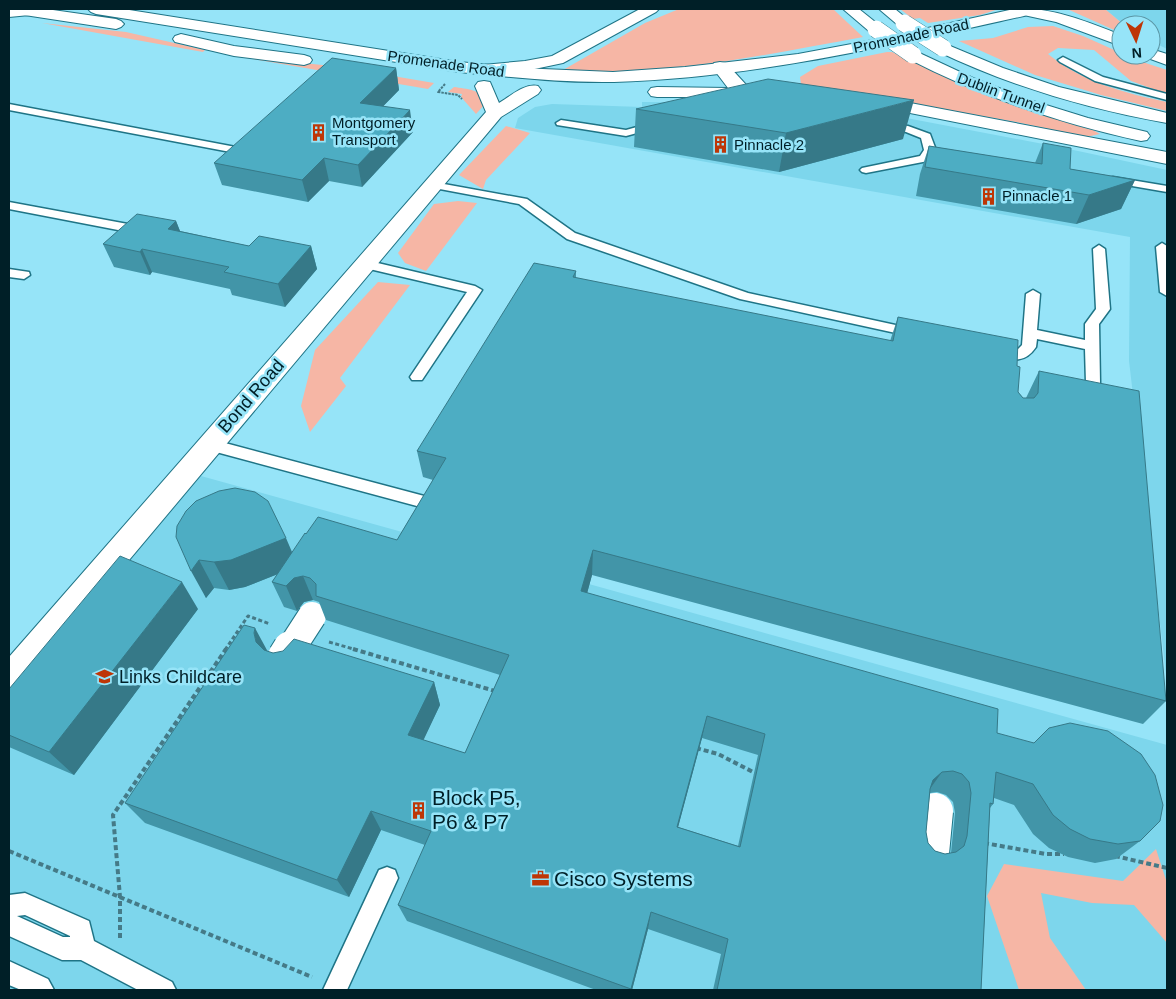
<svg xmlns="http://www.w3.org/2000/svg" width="1176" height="999" viewBox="0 0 1176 999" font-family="Helvetica,sans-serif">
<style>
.built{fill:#7dd6ec}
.green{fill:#f6b6a5}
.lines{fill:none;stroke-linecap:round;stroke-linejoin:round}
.lane-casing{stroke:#1f7486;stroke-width:3}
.street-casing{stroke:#1f7486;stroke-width:2}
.secondary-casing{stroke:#1f7486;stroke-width:2}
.highway-casing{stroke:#1f7486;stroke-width:2}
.path-far2{stroke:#457a87;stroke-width:2;stroke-dasharray:2.5 1;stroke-linecap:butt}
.path-far1{stroke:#457a87;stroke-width:3;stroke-dasharray:4 2.5;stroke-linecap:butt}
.path{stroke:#457a87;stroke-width:4;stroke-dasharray:5 3;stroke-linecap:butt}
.lane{fill:#fff;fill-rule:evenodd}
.street{fill:#fff;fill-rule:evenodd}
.secondary{fill:#fff;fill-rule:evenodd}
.highway{fill:#fff;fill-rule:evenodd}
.street-bridge-far1-casing{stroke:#1f7486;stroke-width:30;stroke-linecap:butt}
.street-bridge-casing{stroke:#1f7486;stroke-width:38;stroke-linecap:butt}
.highway-bridge-casing{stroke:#1f7486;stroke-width:18;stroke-linecap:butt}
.street-bridge-far1{stroke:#fff;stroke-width:28}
.street-bridge{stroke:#fff;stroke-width:36}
.highway-bridge{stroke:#fff;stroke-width:17}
.wall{fill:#4295a8;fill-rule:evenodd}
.shaded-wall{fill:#367988}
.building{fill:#4dadc3;stroke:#367988;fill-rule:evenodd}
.labels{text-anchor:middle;stroke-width:5;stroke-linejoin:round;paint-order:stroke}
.far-street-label{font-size:15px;fill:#001f27;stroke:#96e4f8}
.far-poi-label{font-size:15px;fill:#001f27;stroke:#96e4f8;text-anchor:start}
.street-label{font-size:18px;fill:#001f27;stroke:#96e4f8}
.poi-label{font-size:18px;fill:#001f27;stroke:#96e4f8;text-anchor:start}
.near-poi-label{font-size:21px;fill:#001f27;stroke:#96e4f8;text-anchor:start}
</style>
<rect width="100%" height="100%" fill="#96e4f8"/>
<!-- built -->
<path class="built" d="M1105,9H1167V49L1151,41V25H1124Z
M642,102L796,103L880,113L1064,148L1167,170V682L1129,361L1130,237L515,128L518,118L535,107L552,104L642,107Z
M201,476L1167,745V990H9V723L53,645Z"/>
<!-- green -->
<path class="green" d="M679,9H833L863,37C764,55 664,77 563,70L645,23Z
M900,9H999L980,15L928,23L920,18L913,19Z
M1067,9H1105L1124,25H1121V33Z
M42,23L126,32L205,50L203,52Z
M1053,26L1083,36L1121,53V55L1167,70V94L1131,81L1094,50L1058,48L1048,54C1082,82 1125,93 1167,102V111L1101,95L1035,75L959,41L993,38L1028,27Z
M887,52H892L974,90L1042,115L1093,130L1100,134L1086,137L1016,122L801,84L800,77L818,66Z
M250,57L340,67L434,83L428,89L247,58Z
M454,87C467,89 481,89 486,103L476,114L461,97L462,94L448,92Z
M506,126L530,133L486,180L483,189L459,175Z
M458,201L477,203L426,271L405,263L398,253L434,204Z
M378,282L410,285L340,378L346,386L310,432L301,406L315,350Z
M1156,849L1166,880L1167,891V943L1134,905L1092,903L1041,893L1050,938L1086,990H1019L987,896L1004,864L1123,881Z"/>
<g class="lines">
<defs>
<path id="lane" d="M1063,57L1103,77L1167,94V100L1095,81L1060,62L1058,60Z
M9,104L241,148L247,151L241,154L9,110Z
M561,120L626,130L655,122L660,125L659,127L626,136L557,125L556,123Z
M885,123L908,126L930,134L936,150L928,161L866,173L862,172L860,170L862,168L920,156L924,150L921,138L906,132L881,128L880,126L881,124Z
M1113,177L1167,186V192L1109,182L1107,180L1109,178Z
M433,182L527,199L575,233L748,293L914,329L919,330L921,333L919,336L914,337L740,299L567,239L519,204L429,187L427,185Z
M9,202L144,227L150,231L144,235L9,209Z
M1162,243L1167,246V296L1160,292L1156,247Z
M1099,245L1105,249L1110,309L1099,324L1100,383L1098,387H1088L1086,383L1085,349L1037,339L1036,347C1023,366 1010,359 991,354L989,351L991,348L996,346L1016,351L1022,345L1026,294L1033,290L1040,294L1037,330L1085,340V324L1096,309L1093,249Z
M365,260L475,286L482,290L422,380H412L410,377L467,292L361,267L359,264L361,261Z
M9,269L29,272L30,275L24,279L9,277Z
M210,439L428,497L434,499L436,503L434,507L428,509L205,449L202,445L205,441Z
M387,867L395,870L398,878L347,990H323L379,870Z
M25,893L89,921L94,941L172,982L176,990H138L81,960H62L9,936V895ZM25,915L70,936V937H63L17,916Z
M9,961L48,979L54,990H21L9,985Z"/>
<path id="street" d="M9,9H41L43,11L40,14L9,17Z
M484,81L490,82L499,103C511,96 524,83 538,86L541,90L538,94L501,117L20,690L9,694V657L486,112L475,86L478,82Z"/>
<path id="secondary" d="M10,9H46L116,19L121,21L124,24L121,27L116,29L18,14L13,12Z
M88,9H123L459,62L519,68L613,72L685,67L798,54L873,40L1014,9H1030L1032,11L1029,14L1024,16C889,46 753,78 614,82C562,83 510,77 459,72L96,14L91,12Z
M181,34L234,46L304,55L310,57L312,60L310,63L304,65L234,56L175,42L173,39L175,36Z"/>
<path id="highway" d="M640,9H659L656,12L563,63L525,71L483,75L477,74L475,70L477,66L483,65L525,61L552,56Z
M843,9H859L884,29L882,32H870Z
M879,9H895L912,23L909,26H899Z
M1016,9C1052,7 1088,22 1121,35V46L1056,22L1019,14Z
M943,43L1003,68L1059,87L1167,113V123C1088,109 1010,86 937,51L935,48L937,45Z
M1151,49L1167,54V65L1145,57L1144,55H1151Z
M913,50L973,78L1030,100L1088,118L1147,132L1150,136L1147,140L1141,141C1059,123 982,97 907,58L905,55L907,52Z
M720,62L726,63L750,89L753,93L750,97H657L651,96L648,92L651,88L657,87L728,88L712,67L714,63Z
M874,99L905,102L1167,152V164L905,112L868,108L865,104L868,100Z"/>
</defs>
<!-- lane casing -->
<use href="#lane" class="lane-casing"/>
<!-- street casing -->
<use href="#street" class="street-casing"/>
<!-- secondary casing -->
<use href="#secondary" class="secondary-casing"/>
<!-- highway casing -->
<use href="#highway" class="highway-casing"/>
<!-- path-far2 -->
<path class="path-far2" d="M445,84L438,92L458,95L462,99"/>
<!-- path-far1 -->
<path class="path-far1" d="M329,642L357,650
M225,650L248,616L270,624"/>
<!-- path -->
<path class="path" d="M353,649L495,691
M696,748L718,754L757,774
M984,843L1046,854H1064
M9,851L312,977
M1115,856L1167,868
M120,938V897L113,815L226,649"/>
<!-- lane -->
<use href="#lane" class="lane"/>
<!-- street -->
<use href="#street" class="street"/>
<!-- secondary -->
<use href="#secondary" class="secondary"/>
<!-- highway -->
<use href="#highway" class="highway"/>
<defs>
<path id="street-bridge-far1" d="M290,650L312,616"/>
<path id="street-bridge" d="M286,657L291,649
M931,853L935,811"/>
<path id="highway-bridge" d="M904,23L943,48
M876,29L913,55"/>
</defs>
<!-- street-bridge-far1 casing -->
<use href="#street-bridge-far1" class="street-bridge-far1-casing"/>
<!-- street-bridge casing -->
<use href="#street-bridge" class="street-bridge-casing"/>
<!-- highway-bridge casing -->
<use href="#highway-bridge" class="highway-bridge-casing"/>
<!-- street-bridge-far1 -->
<use href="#street-bridge-far1" class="street-bridge-far1"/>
<!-- street-bridge -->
<use href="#street-bridge" class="street-bridge"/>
<!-- highway-bridge -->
<use href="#highway-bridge" class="highway-bridge"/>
</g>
<!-- wall -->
<path class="wall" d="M396,68L399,90L383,106L413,132L362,187L329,181L308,202L222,185L214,163Z
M636,109L903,139L779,172L634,147Z
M1043,143L1070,169L1135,180L1121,209L1076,224L916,196L920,174L929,146L1035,163Z
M176,221L180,231L249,246H311L317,269L285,307L232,295L230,289L152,272L150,275L114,267L103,244Z
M576,271V278L890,341L898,317L1017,366L1018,392L1023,398H1026L1039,371L1166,701L1143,724L592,575L587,593L997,733L1140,841L1116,859L1095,863L1068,857L1049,848L1033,834L1014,805L994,798L993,804L990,808L981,990H713L721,954L648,929L632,990H596L407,921L398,905L425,845L381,830L349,897L145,823L125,803L268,652L434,682L440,705L423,740L465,753L500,675L326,620L319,602L313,600L304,602L297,611L284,607L272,582L278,574L245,587L229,590L214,588L206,598L177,526L292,552L397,540L433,480L423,477L417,451ZM702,738L758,755L738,846L678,827ZM937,792L946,795L953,802L955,813L951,853L945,854L935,851L928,843L926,832L930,793Z
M198,609L74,775L9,747V689Z"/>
<!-- shaded-wall -->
<path class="shaded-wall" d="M396,68L399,90L365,125L360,103Z
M914,100L903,139L779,172L786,133Z
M410,110L413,132L362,187L358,165Z
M324,158L329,181L308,202L302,180Z
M1135,180L1121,209L1076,224L1089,195Z
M176,221L185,244L168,229Z
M311,246L317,269L285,307L278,284Z
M142,249L152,272L150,275L140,252Z
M286,538L298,566L245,587L229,590L214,562Z
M593,550L592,575L581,616V591Z
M199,560L214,588L206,598L191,571Z
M303,576L313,600L304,602L297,611L286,586L294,578Z
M182,582L198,609L74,775L49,752Z
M255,628L268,652L266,657L256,642L254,633Z
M434,682L440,705L416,756L408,735Z
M707,716L702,738L673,846L677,827Z
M942,772L927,793L933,780Z
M371,811L381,830L349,897L337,880Z
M651,912L648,929L632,990H630Z"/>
<!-- building -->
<path class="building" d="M332,58L396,68L360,103L410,110L358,165L324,158L302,180L214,163Z
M768,79L914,100L786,133L636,109Z
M1043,143L1071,148L1070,169L1135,180L1089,195L925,167L929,146L1042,164Z
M137,214L176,221L168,229L249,246L259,236L311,246L278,284L224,272L229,267L142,249L140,252L103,244Z
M534,263L576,271L573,277L893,341L898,317L1018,340L1017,366L1020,367L1018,392L1023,398H1034L1038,393L1039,371L1139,391L1166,701L593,550L581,591L998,709L997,733L1034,743L1049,728L1070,723L1108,731L1141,754L1155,775L1163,805L1160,821L1140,841L1118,844L1090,839L1070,829L1053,815L1033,784L996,772L993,804L990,803L981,990H717L728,939L651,912L631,989L398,905L431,831L371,811L337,880L125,803L244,625L255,628L254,633L256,642L264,650L273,653L283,651L294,639L434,682L408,735L465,753L509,655L316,596V584L310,578L303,576L294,578L286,586L272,582L305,533L306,534L318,517L397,540L446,458L417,451ZM707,716L765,734L740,847L677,827ZM953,771L962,774L969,782L971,793L967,836L964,846L956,852L945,854L935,851L928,843L926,832L930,789L933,780L942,772Z
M235,488L255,492L268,501L286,538L231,560L214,562L199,560L191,571L176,537L177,526L186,511L196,501L219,491Z
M120,556L182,582L49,752L9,735V689Z"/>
<!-- icons -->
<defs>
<symbol id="building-bare" viewBox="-9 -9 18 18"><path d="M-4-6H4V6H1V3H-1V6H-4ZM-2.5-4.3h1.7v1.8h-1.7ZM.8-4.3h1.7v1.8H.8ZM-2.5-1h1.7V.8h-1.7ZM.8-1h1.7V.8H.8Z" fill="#be3606" stroke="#96e4f8" stroke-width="2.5" paint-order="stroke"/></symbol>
<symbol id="school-bare" viewBox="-9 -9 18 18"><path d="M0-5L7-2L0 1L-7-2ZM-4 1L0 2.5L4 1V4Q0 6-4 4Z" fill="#be3606" stroke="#96e4f8" stroke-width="2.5" paint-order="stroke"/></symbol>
<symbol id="office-bare" viewBox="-9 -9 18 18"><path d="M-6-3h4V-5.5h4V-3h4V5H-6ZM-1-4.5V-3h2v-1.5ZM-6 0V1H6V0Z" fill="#be3606" stroke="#96e4f8" stroke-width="2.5" paint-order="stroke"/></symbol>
</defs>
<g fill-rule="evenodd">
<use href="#building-bare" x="306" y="120" width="25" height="25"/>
<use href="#building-bare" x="708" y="132" width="25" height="25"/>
<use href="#building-bare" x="976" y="184" width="25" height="25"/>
<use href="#school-bare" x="92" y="664" width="25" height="25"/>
<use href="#building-bare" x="406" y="798" width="25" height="25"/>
<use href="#office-bare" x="528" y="866" width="25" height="25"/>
</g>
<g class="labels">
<!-- far-street labels -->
<g class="far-street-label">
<text transform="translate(911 36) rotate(-12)" y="5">Promenade Road</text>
<text transform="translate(446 64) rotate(8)" y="5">Promenade Road</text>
<text transform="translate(1001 93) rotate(20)" y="5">Dublin Tunnel</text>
</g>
<!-- far-poi labels -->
<g class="far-poi-label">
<text x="332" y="128">Montgomery<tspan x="332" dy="17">Transport</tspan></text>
<text x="734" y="150">Pinnacle 2</text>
<text x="1002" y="201">Pinnacle 1</text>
</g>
<!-- street labels -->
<g class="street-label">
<text transform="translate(251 396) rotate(-49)" y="6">Bond Road</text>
</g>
<!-- poi labels -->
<g class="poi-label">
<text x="119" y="683">Links Childcare</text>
</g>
<!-- near-poi labels -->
<g class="near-poi-label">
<text x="432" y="805">Block P5,<tspan x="432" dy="24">P6 &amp; P7</tspan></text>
<text x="554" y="886">Cisco Systems</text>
</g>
</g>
<!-- border -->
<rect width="1176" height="999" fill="none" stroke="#001f27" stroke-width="20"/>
<!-- north arrow -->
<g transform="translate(1136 40) rotate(176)"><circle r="24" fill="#96e4f8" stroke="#5a95a4"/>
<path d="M0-4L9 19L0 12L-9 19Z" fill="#be3606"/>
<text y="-8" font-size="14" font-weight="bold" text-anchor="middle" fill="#001f27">N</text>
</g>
</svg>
